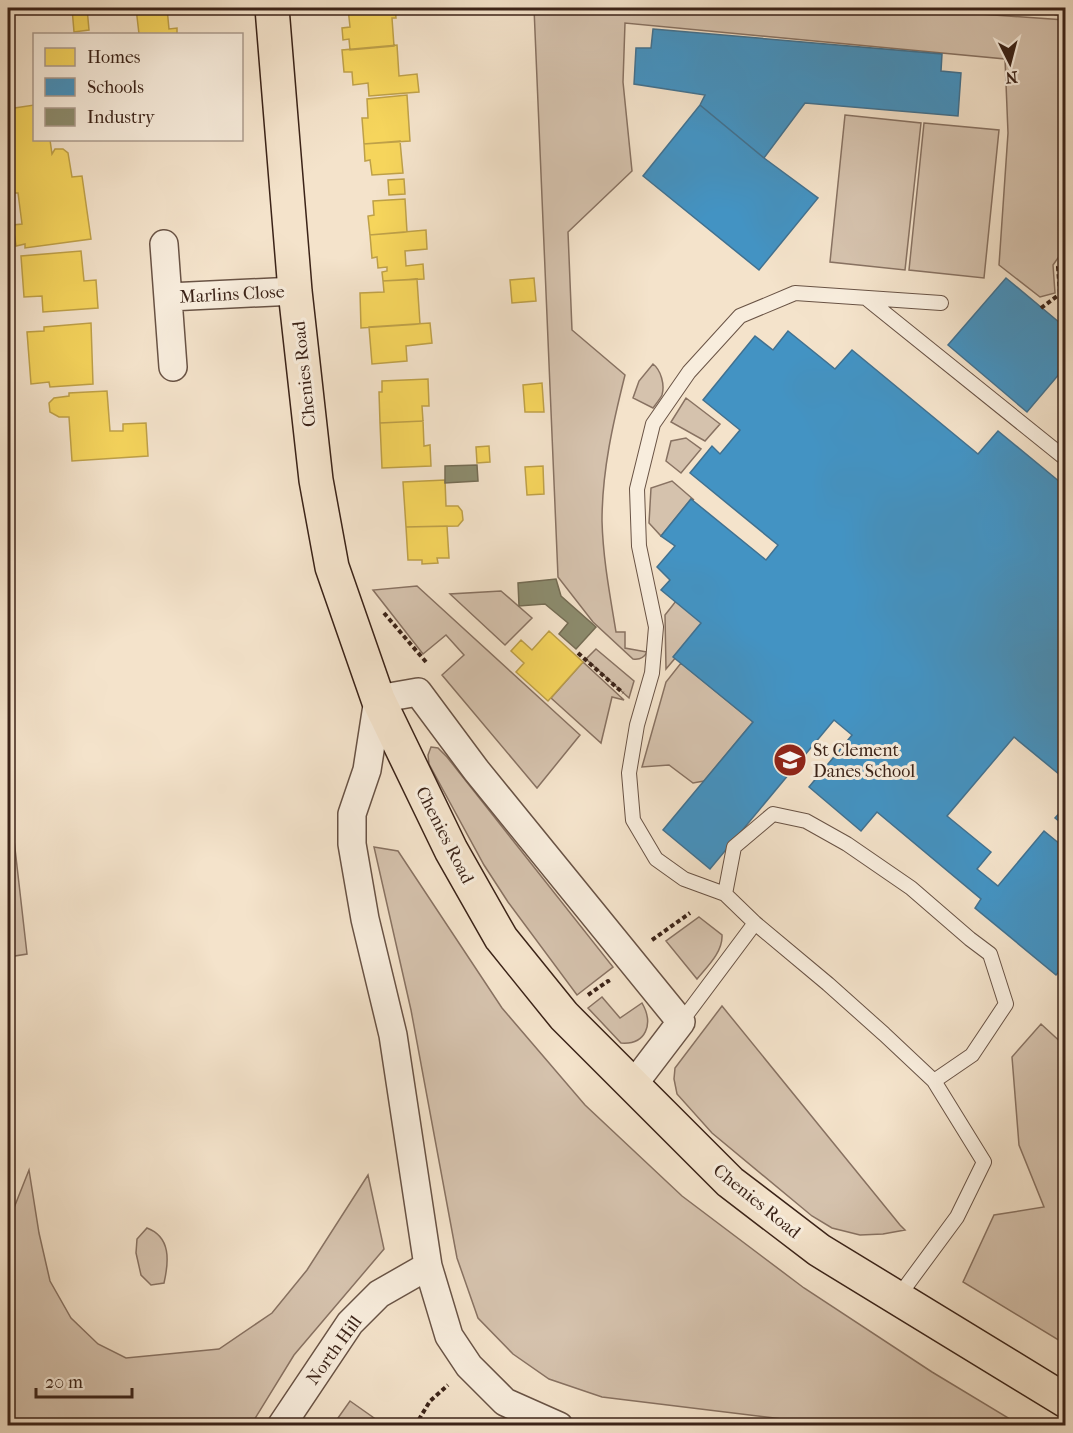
<svg xmlns="http://www.w3.org/2000/svg" width="1073" height="1433" viewBox="0 0 1073 1433" font-family="'IM FELL French Canon',serif">
<style>
.green{fill:#d5c2ad;stroke:#887262;stroke-width:1.5}
.homes{fill:#f6d55c;stroke:#bea048;stroke-width:1.5}
.schools{fill:#4393c3;stroke:#417190;stroke-width:1.5}
.industry{fill:#8c8c6e;stroke:#746c54;stroke-width:1.5}
.lines{fill:none;stroke-linecap:round;stroke-linejoin:round}
.service-casing{stroke:#695345;stroke-width:16}
.minor-casing{stroke:#695345;stroke-width:30}
.primary-casing{stroke:#3b2318;stroke-width:36}
.path{stroke:#3b2318;stroke-width:4;stroke-dasharray:4.5 3;stroke-linecap:butt}
.service{stroke:#f8eddd;stroke-width:14}
.minor{stroke:#f8eddd;stroke-width:27}
.primary{stroke:#f4e3cb;stroke-width:33}
.labels{text-anchor:middle;stroke-width:6;stroke-linejoin:round;paint-order:stroke}
.street-label{font-size:18px;fill:#3b2318;stroke:#f8eddd}
.poi-label{font-size:18px;fill:#3b2318;stroke:#f8eddd;text-anchor:start}
</style>
<rect width="100%" height="100%" fill="#f4e3cb"/>
<filter id="stains"><feTurbulence type="fractalNoise" baseFrequency=".00333" numOctaves="4"/><feColorMatrix values="0 0 0 0 .2 0 0 0 0 .09 0 0 0 0 .02 0 0 0 .5 -.17"/></filter>
<radialGradient id="worn" r=".72"><stop offset=".6" stop-color="#630" stop-opacity="0"/><stop offset="1" stop-color="#630" stop-opacity=".3"/></radialGradient>
<!-- green -->
<path class="green" d="M534,8H896L1065,20V248L1053,265L1055,293L1040,297L999,265L1008,133L1005,59L625,23L623,82L632,171L568,232L572,330L625,375C613,423 602,471 602,521C603,559 610,595 616,632H625V648L647,652C644,658 640,660 633,659L593,622L558,577Z
M845,115L921,123L905,270L830,262Z
M924,123L999,130L984,278L909,270Z
M653,364C661,370 665,385 662,395C660,399 656,404 653,408L633,398L639,381Z
M686,398L720,424L705,441L671,422Z
M686,438L701,449L681,473L666,461L671,441Z
M672,481L694,500L691,499L661,536L649,523L651,488Z
M417,586L580,735L537,788L442,675L464,655L446,635L423,654L373,590Z
M501,591L532,618L505,645L450,594Z
M676,601L704,624L666,669L665,615Z
M596,649L634,681L629,698L586,659Z
M583,662L624,700L612,697L601,743L551,698Z
M681,663L753,722L704,781L693,783L669,765L642,767L666,682Z
M431,747L438,748L447,757L613,967L577,995L508,902L484,865L429,764L428,755Z
M8,787L27,954L8,957Z
M374,847L398,851L502,1008L585,1105L682,1196L804,1288L932,1372L1020,1425H832L602,1397L549,1379L513,1354L478,1318L457,1258L411,1010Z
M699,917L722,935C723,952 707,967 697,979L666,941Z
M602,997L620,1018L642,1003C654,1024 646,1045 621,1043L588,1008Z
M722,1006L900,1225L905,1230L883,1234L860,1235L832,1228L812,1216L712,1133L677,1094L674,1079L675,1068Z
M1041,1024L1065,1046V1344L963,1282L994,1215L1044,1207L1019,1145L1012,1057Z
M29,1170L39,1233L50,1281L71,1318L98,1344L126,1358L219,1349L272,1313L307,1270L368,1175L384,1249L294,1355L251,1425H8V1223Z
M147,1228C171,1237 169,1261 164,1283L151,1285L141,1275L136,1253L137,1239Z
M350,1401L384,1425H333Z"/>
<!-- homes -->
<path class="homes" d="M72,8H87L89,30L74,32Z
M136,8H167L169,29L177,28V34H139Z
M348,8H395L396,18H392L394,46L350,50L349,39L343,40L342,28L350,27Z
M397,45L399,76L417,74L419,92L369,96L368,83L353,85L352,72H344L342,50Z
M407,95L410,141L364,144L362,118H368L367,99Z
M34,105V140H50L52,154L55,149H63L68,153L72,177L82,176L91,239L25,248V244L16,246L13,225L22,224L18,193H14L8,145V109Z
M400,141L403,173L372,175L370,160L365,161L364,144Z
M404,179L405,194L389,195L388,180Z
M405,199L407,232L370,235L368,216L374,215L373,201Z
M426,230L427,249L405,251L406,266L423,264L424,279L383,281L382,272L387,271V267L378,268L377,257L372,258L370,235Z
M81,251L84,281L96,280L98,308L43,312L42,296L24,297L21,256Z
M534,278L536,301L512,303L510,280Z
M417,279L420,324L361,328L360,293L384,292L383,281Z
M91,323L93,384L50,387L49,382L31,384L27,332L44,331V327Z
M430,323L432,343L406,346L407,361L372,364L369,327Z
M428,379L429,406H422L423,421L380,423L379,392H382V381Z
M542,383L544,412H525L523,385Z
M107,391L110,431H123V424L146,423L148,456L72,461L69,417H59L50,412L49,403L54,398L69,396V393Z
M423,421L424,446L430,445L431,466L382,468L380,423Z
M489,446L490,462L477,463L476,447Z
M543,466L544,494L527,495L525,467Z
M445,480L446,506H458L462,511L463,520L458,526L406,527L403,482Z
M447,526L449,558H437L438,563L422,564V560H408L406,527Z
M549,631L583,662L548,701L516,672L524,663L511,651L521,640L532,650Z"/>
<!-- schools -->
<path class="schools" d="M653,29L942,54L941,71L961,73L958,116L805,103L764,158L700,105L705,95L634,84L636,48H651Z
M700,105L764,158L818,198L759,270L643,176Z
M1006,278L1066,328V366L1027,412L948,345Z
M788,331L835,369L852,350L978,454L998,431L1066,487V780L1014,737L947,816L991,852L977,869L998,886L1044,831L1066,849V964L1056,975L975,908L981,899L877,812L861,831L809,787L852,735L834,720L710,869L663,830L753,722L673,657L701,623L661,590L670,580L657,567L675,546L661,536L691,499L766,560L778,545L690,473L712,446L720,454L740,430L703,400L755,336L773,350Z
M1066,806V827L1055,818Z"/>
<!-- industry -->
<path class="industry" d="M477,465L478,481L445,483V466Z
M556,579L561,596L596,627L576,649L559,634L568,623L545,604L519,606L518,583Z"/>
<g class="lines">
<defs>
<path id="service" d="M866,298L1066,459
M725,894L734,847L773,814L806,821L847,844L911,888L970,939L990,954L1006,1004L972,1055L934,1081
M681,1022L755,923
M898,1297L957,1217L984,1162L934,1081L884,1034L828,984L755,923L725,894L684,879L656,859L633,820L629,773L637,725L652,673L656,627L639,546L637,489L653,424L689,372L740,316L795,293L941,303"/>
<path id="minor" d="M164,244L173,367
M169,297L295,291
M281,1426L350,1323L379,1294L428,1266
M559,1426L505,1402L469,1366L449,1336L428,1266L393,1035L365,919L352,844V814L367,770L378,699L418,692L476,770L681,1022L633,1085"/>
<path id="primary" d="M272,8L295,291L316,480L332,567L378,699L451,850L501,938L564,1016L730,1182L819,1250L1066,1401"/>
</defs>
<!-- service casing -->
<use href="#service" class="service-casing"/>
<!-- minor casing -->
<use href="#minor" class="minor-casing"/>
<!-- primary casing -->
<use href="#primary" class="primary-casing"/>
<!-- path -->
<path class="path" d="M972,8L1066,14
M1066,254L1058,267L1060,294L1066,302
M1041,308L1060,294
M384,613L426,662
M578,653L623,693
M652,940L690,913
M588,995L608,981L609,983
M415,1426L430,1401L448,1385"/>
<!-- service -->
<use href="#service" class="service"/>
<!-- minor -->
<use href="#minor" class="minor"/>
<!-- primary -->
<use href="#primary" class="primary"/>
</g>
<!-- icons -->
<defs>
<symbol id="school-disc" viewBox="-11 -11 22 22"><circle r="9.5" fill="#8f2418" stroke="#f8eddd"/><path d="M0-5L7-2L0 1L-7-2ZM-4 1L0 2.5L4 1V4Q0 6-4 4Z" fill="#fff"/></symbol>
</defs>
<g fill-rule="evenodd">
<use href="#school-disc" x="771" y="741" width="38" height="38"/>
</g>
<g class="labels">
<!-- street labels -->
<g class="street-label">
<text transform="translate(232 294) rotate(-3)" y="6">Marlins Close</text>
<text transform="translate(304 374) rotate(-96)" y="6">Chenies Road</text>
<text transform="translate(445 835) rotate(63)" y="6">Chenies Road</text>
<text transform="translate(757 1201) rotate(39)" y="6">Chenies Road</text>
<text transform="translate(334 1350) rotate(-54)" y="6">North Hill</text>
</g>
<!-- poi labels -->
<g class="poi-label">
<text x="813" y="756">St Clement<tspan x="813" dy="21">Danes School</tspan></text>
</g>
</g>
<!-- margin -->
<rect width="1073" height="1433" fill="none" stroke="#f4e3cb" stroke-width="30"/>
<rect x="9" y="9" width="1055" height="1415" fill="none" stroke="#3b2318" stroke-width="3"/>
<rect x="15" y="15" width="1043" height="1403" fill="none" stroke="#3b2318" stroke-width="1.5"/>
<!-- legend -->
<rect x="33" y="33" width="210" height="108" fill="#f8eddd" stroke="#ac9c8e" stroke-width="1.5"/>
<rect x="45" y="48" width="30" height="18" fill="#f6d55c" stroke="#ac9c8e" stroke-width="1.5"/>
<text x="87" y="63" font-size="18" fill="#3b2318">Homes</text>
<rect x="45" y="78" width="30" height="18" fill="#4393c3" stroke="#ac9c8e" stroke-width="1.5"/>
<text x="87" y="93" font-size="18" fill="#3b2318">Schools</text>
<rect x="45" y="108" width="30" height="18" fill="#8c8c6e" stroke="#ac9c8e" stroke-width="1.5"/>
<text x="87" y="123" font-size="18" fill="#3b2318">Industry</text>
<!-- north arrow -->
<g transform="translate(1010 63) rotate(174)" stroke="#f8eddd" stroke-width="4.5" paint-order="stroke">
<path d="M0-4.5L10 22L0 15L-10 22Z" fill="#3b2318"/>
<text y="-9" font-size="16" font-weight="bold" text-anchor="middle" fill="#3b2318">N</text>
</g>
<!-- scale -->
<path d="M36 1388v9h96v-9" fill="none" stroke="#3b2318" stroke-width="3"/>
<text x="45" y="1388" font-size="18" fill="#3b2318" stroke="#f8eddd" stroke-width="4.5" paint-order="stroke">20 m</text>
<rect width="100%" height="100%" filter="url(#stains)"/>
<rect width="100%" height="100%" fill="url(#worn)"/>
</svg>
